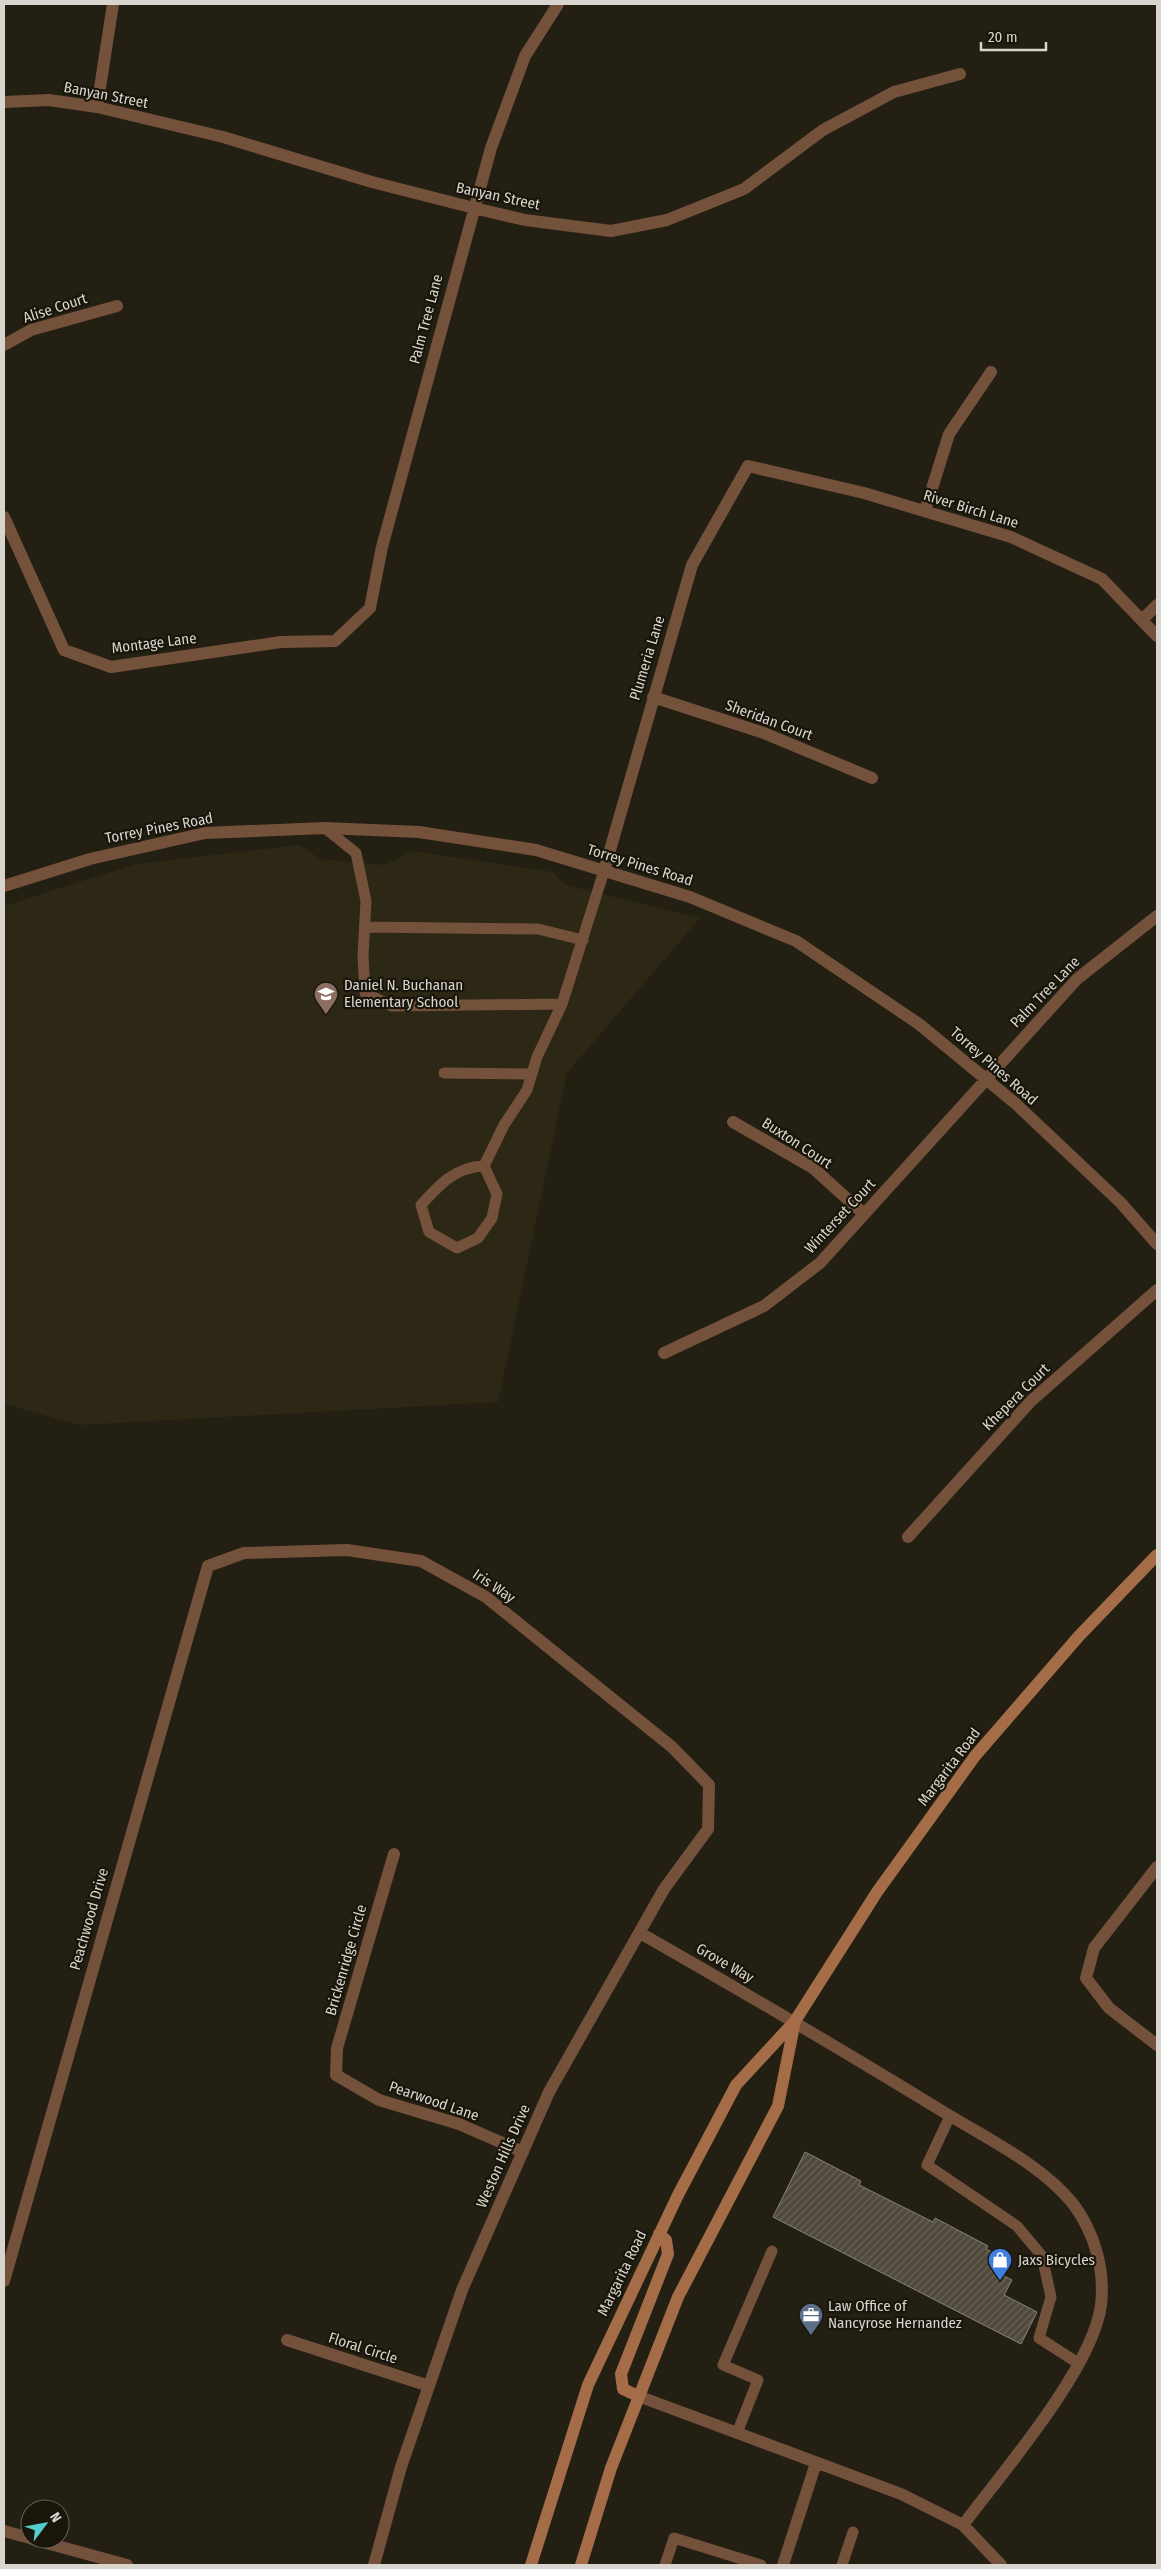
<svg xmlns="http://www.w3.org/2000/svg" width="1161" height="2569" viewBox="0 0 1161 2569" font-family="'Fira Sans Condensed',sans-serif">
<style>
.built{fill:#2d2715}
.building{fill:url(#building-hatch);stroke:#878374}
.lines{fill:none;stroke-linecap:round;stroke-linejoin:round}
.lane{stroke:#74513a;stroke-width:11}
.street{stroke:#74513a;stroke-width:12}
.secondary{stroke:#a46c47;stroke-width:12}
.labels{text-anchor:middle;stroke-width:4.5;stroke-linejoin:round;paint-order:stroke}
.street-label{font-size:15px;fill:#d7d5cd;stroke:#19150a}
.poi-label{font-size:15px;fill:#d7d5cd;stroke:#19150a;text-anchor:start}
</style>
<defs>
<pattern id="building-hatch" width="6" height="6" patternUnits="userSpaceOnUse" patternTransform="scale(1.25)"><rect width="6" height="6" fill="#4f4a3d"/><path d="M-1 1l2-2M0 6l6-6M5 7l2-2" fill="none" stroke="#686358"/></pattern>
</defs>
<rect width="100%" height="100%" fill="#231f13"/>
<!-- built -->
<path class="built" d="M300,845L320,859L385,865L413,851L553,872L566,885L700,918L567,1073L498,1402L80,1425L4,1404V906L136,864Z"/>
<!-- building -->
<path class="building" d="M805,2152L861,2181L859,2185L933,2222L935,2218L988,2246L986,2249L1000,2256L992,2270L1012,2280L1004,2295L1037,2312L1021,2344L773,2217Z"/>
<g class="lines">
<!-- lane -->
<path class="lane" d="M325,828L356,853L366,901L363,955L365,993L392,1006L562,1004L604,871
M365,927L538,929L583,940
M444,1073L532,1074
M484,1166L497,1194L492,1218L478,1238L457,1248L429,1232L421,1205C439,1185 455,1167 484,1166Z
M484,1166L504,1125L527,1090L537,1057L562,1004
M950,2116L927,2165L1017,2226L1042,2256L1051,2297L1039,2338L1078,2363
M737,2433L758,2380L723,2365L772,2251
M665,2565L674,2538L761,2565
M842,2565L853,2532"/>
<!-- street -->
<path class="street" d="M4,102L49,100L97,107L223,137L372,182L474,208L525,220L611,231L667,220L744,189L823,130L894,92L960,74
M97,107L113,4
M4,345L31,330L117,306
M925,511L949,434L991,372
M4,517L64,650L111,667L281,642L335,641L370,608L382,547L491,148L525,56L558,4
M1142,620L1157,605
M653,697L764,733L872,778
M604,871L692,565L748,466L864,493L1011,537L1102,579L1157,636
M4,886L90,859L205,833L325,828L419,832L536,850L690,897L796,941L919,1024L1015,1103L1121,1203L1157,1244
M733,1122L813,1168L864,1214
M664,1353L764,1306L820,1263L1077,979L1157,916
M908,1537L1031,1401L1157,1290
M394,1854L337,2048L336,2075L379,2100L459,2124L523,2152
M1157,1867L1094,1948L1086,1978L1109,2008L1157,2045
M640,1933C740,1990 839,2048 937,2108C982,2136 1042,2164 1074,2205C1095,2234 1105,2270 1101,2305C1093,2368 1002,2473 963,2525
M4,2281L208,1566L244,1553L347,1550L421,1561L486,1597L672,1747L709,1785L708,1829L664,1889L549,2092L462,2290L401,2467L374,2565
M287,2340L429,2386
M638,2396L901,2494L963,2525L1001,2565
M4,2531L30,2538
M32,2539L127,2565
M783,2565L816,2463"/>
<!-- secondary -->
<path class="secondary" d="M638,2396L623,2389L621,2374L668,2254L666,2240L659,2234
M531,2565L588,2385L678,2195L736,2085L795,2021L877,1892L975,1756L1079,1636L1157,1555
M581,2565L611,2468L678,2297L778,2106L795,2021"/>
</g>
<!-- icons -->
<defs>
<symbol id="school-pin" viewBox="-11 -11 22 30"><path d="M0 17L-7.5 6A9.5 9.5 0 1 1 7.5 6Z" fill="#8d6e63" stroke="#19150a"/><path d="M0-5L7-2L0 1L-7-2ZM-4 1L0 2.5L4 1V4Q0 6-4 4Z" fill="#fff"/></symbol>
<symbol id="shop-pin" viewBox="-11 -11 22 30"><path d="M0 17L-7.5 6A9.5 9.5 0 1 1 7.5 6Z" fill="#3f7fe0" stroke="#19150a"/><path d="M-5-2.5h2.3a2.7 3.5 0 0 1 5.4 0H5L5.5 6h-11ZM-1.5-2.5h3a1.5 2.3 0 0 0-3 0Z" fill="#fff"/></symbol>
<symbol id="office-pin" viewBox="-11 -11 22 30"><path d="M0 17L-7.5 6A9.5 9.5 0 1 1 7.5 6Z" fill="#5c6f8a" stroke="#19150a"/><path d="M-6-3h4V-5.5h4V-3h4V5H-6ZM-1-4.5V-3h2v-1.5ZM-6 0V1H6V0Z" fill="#fff"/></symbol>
</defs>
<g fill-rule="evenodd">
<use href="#school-pin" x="312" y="980" width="28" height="38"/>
<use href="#shop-pin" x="986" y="2246" width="28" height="38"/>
<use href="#office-pin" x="797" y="2301" width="28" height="38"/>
</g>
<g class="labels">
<!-- street labels -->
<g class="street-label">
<text transform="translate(106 95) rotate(11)" y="5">Banyan Street</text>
<text transform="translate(498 196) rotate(12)" y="5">Banyan Street</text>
<text transform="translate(55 308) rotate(-18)" y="5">Alise Court</text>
<text transform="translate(426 319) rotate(-75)" y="5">Palm Tree Lane</text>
<text transform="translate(971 509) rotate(17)" y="5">River Birch Lane</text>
<text transform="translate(154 643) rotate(-7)" y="5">Montage Lane</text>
<text transform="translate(647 658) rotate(-73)" y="5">Plumeria Lane</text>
<text transform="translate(769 720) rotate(20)" y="5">Sheridan Court</text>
<text transform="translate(159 828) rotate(-11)" y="5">Torrey Pines Road</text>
<text transform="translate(640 865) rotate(17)" y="5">Torrey Pines Road</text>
<text transform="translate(1045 992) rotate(-46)" y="5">Palm Tree Lane</text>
<text transform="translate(994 1066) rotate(41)" y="5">Torrey Pines Road</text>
<text transform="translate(797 1143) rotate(33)" y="5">Buxton Court</text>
<text transform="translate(840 1216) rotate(-47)" y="5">Winterset Court</text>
<text transform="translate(1016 1397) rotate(-45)" y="5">Khepera Court</text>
<text transform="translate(494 1586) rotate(34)" y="5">Iris Way</text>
<text transform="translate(949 1767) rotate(-53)" y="5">Margarita Road</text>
<text transform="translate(89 1919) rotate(-74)" y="5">Peachwood Drive</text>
<text transform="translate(346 1960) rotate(-74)" y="5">Brickenridge Circle</text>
<text transform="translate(725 1963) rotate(30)" y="5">Grove Way</text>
<text transform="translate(434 2101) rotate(19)" y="5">Pearwood Lane</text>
<text transform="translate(503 2156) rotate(-66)" y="5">Weston Hills Drive</text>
<text transform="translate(622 2273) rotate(-64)" y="5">Margarita Road</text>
<text transform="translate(363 2348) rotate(18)" y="5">Floral Circle</text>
</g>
<!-- poi labels -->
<g class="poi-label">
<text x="344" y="990">Daniel N. Buchanan<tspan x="344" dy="17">Elementary School</tspan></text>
<text x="1018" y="2265">Jaxs Bicycles</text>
<text x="828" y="2311">Law Office of<tspan x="828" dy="17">Nancyrose Hernandez</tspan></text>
</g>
</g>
<!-- border -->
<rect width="1161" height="2569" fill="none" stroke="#d7d5cd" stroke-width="10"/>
<!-- north arrow -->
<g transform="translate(45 2524) rotate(58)"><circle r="24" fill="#19150a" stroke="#656258"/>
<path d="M0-4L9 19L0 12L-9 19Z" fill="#53cdca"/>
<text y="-8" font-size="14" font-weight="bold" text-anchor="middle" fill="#d7d5cd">N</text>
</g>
<!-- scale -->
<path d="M981 42v8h65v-8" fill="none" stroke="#d7d5cd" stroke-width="2.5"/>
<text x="988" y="42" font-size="15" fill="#d7d5cd" stroke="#19150a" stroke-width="4" paint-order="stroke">20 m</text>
</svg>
